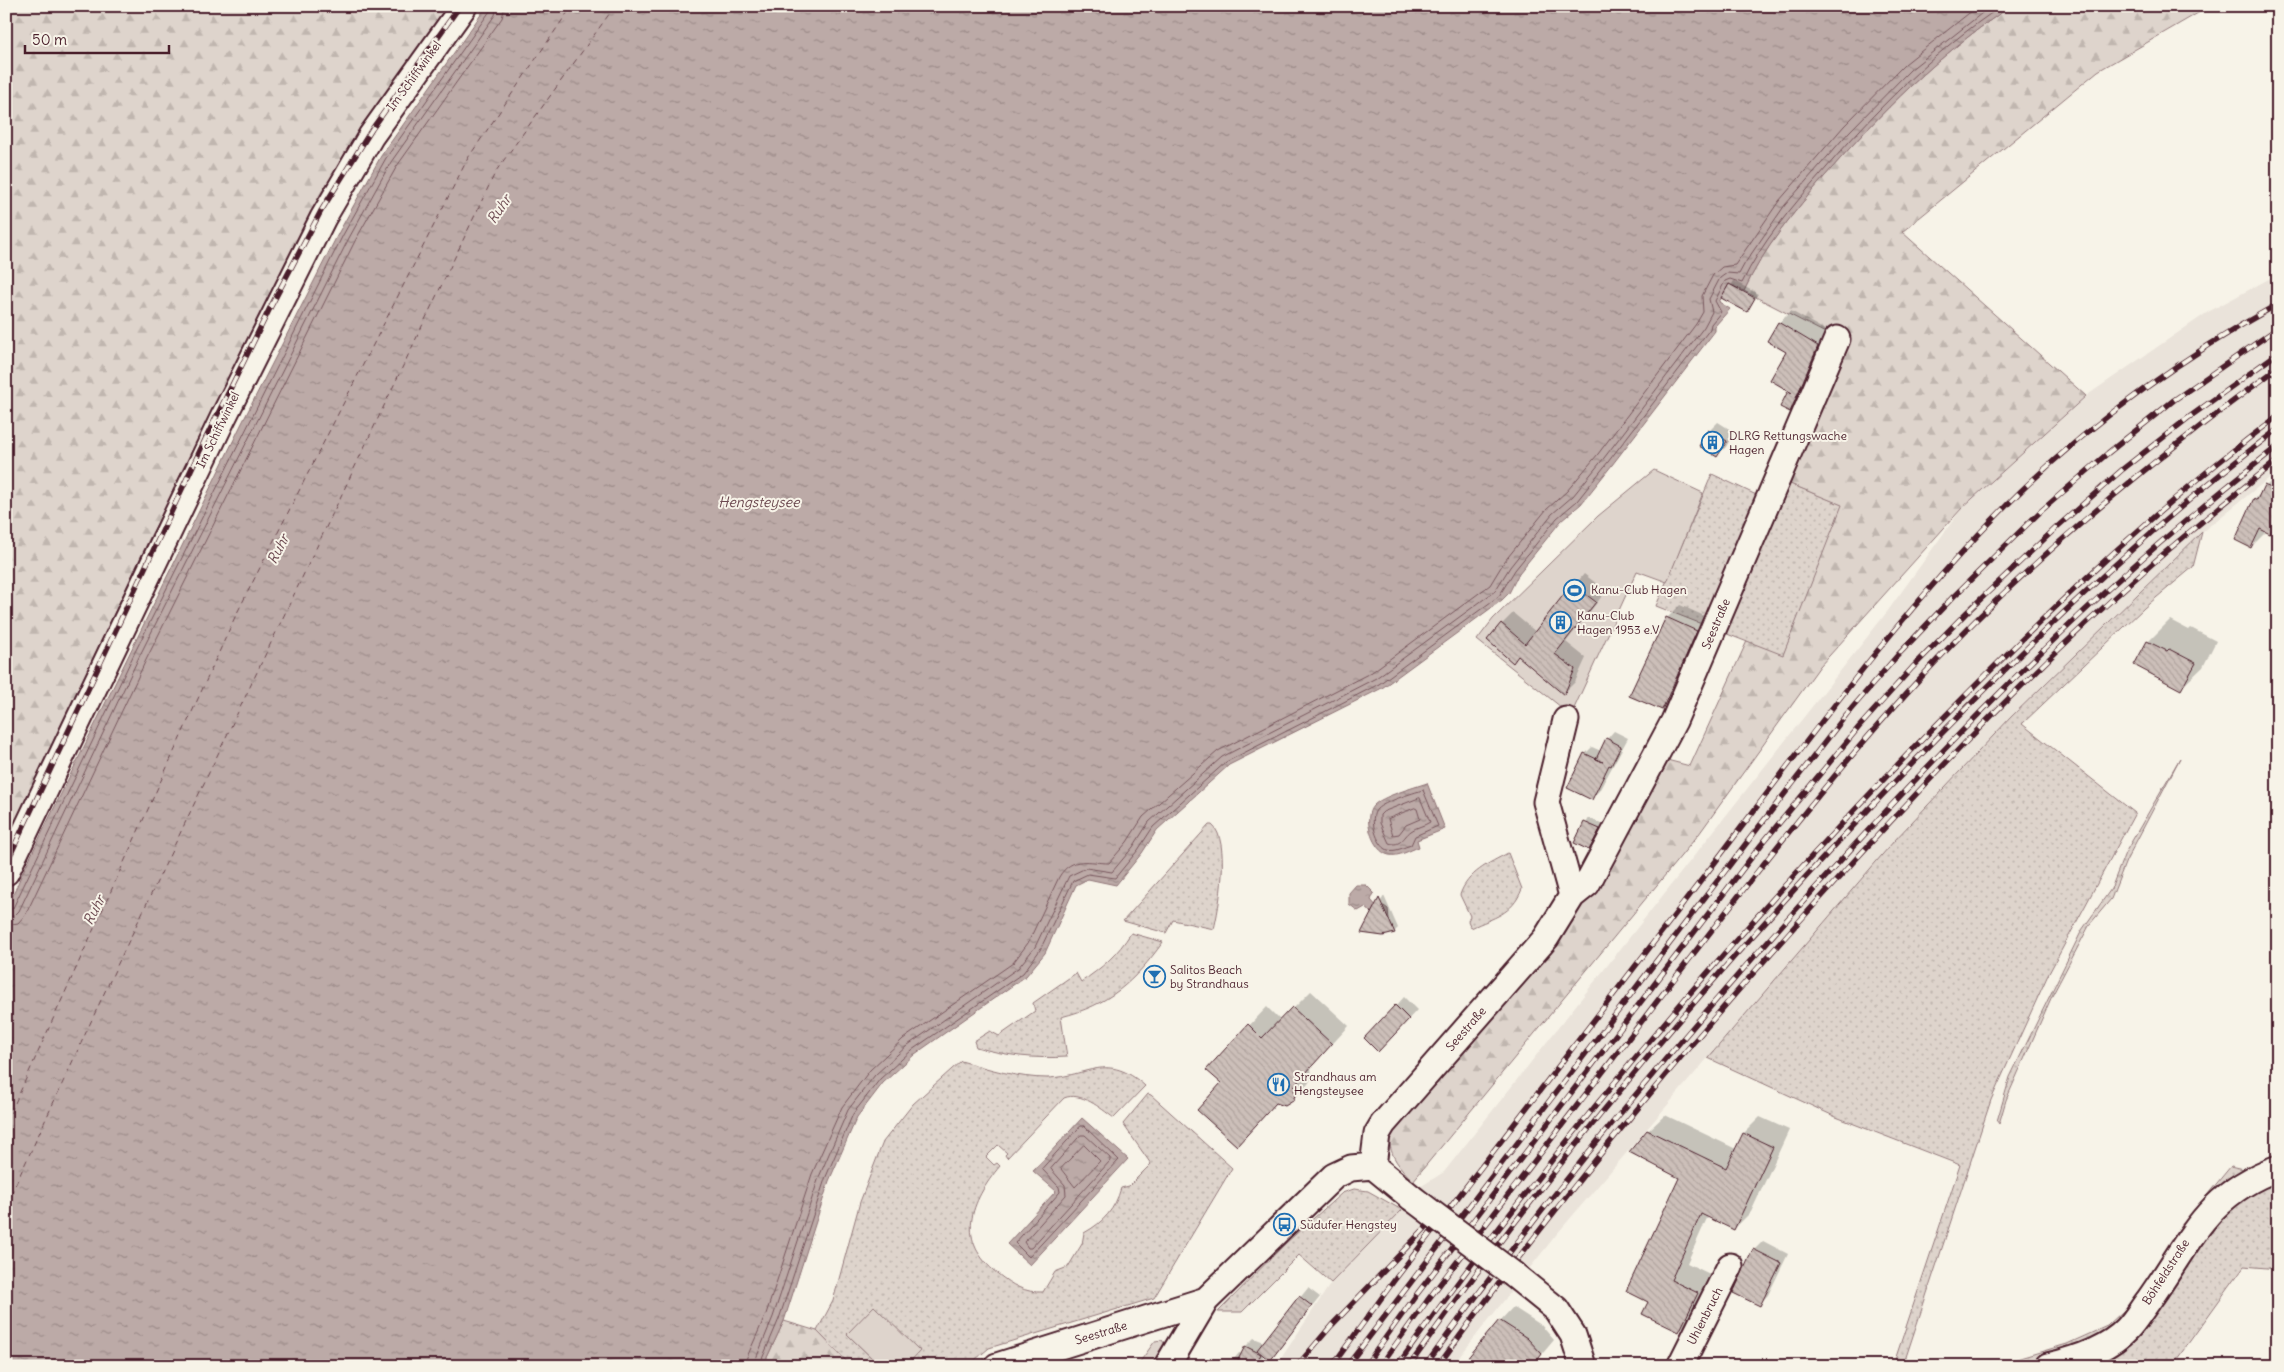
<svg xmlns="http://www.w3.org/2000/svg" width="2284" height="1372" viewBox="0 0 2284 1372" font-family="Delius,sans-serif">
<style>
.built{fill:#eae3da}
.green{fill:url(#green-dots);stroke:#947a7c}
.forest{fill:url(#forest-firs);stroke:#947a7c}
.pitch{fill:#ded4cc;stroke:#947a7c}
.water{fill:url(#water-ripples);stroke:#8e7275}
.shadow{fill:#0003}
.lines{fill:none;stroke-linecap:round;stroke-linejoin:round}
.shore{stroke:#78575d;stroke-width:1}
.ferry{stroke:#6c4950;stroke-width:1;stroke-dasharray:6 5;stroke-linecap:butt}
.building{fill:url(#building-back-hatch);stroke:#4a1f2b}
.minor-casing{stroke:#4a1f2b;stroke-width:29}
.minor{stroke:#f7f3e8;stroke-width:25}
.rail-casing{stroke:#4a1f2b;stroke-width:5.5}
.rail{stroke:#f7f3e8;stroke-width:4;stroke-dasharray:11;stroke-linecap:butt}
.minor-bridge-casing{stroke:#4a1f2b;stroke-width:29;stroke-linecap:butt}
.minor-bridge{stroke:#f7f3e8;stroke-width:25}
.labels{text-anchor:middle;stroke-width:4;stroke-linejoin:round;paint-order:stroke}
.street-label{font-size:12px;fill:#4a1f2b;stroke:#f7f3e8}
.poi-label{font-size:12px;fill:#4a1f2b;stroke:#f7f3e8;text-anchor:start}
.water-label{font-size:14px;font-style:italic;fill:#6c4950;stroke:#f7f3e8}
</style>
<defs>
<pattern id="green-dots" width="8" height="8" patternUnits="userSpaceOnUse" patternTransform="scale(1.25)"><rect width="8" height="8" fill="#ded4cc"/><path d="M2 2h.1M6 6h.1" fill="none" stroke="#c0b6af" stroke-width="1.8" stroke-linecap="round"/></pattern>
<pattern id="forest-firs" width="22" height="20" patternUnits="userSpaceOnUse" patternTransform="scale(1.25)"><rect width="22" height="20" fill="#ded4cc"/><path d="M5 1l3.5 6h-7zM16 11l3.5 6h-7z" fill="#c0b6af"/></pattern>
<pattern id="water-ripples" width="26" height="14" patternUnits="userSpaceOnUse" patternTransform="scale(1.25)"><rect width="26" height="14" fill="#bcaaa7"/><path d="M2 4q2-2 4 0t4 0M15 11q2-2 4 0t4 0" fill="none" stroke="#9b8a88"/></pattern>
<pattern id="building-back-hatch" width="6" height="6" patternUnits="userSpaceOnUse" patternTransform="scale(1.25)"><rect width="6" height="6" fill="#ccbfb9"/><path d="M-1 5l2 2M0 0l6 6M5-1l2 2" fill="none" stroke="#b1a49f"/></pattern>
</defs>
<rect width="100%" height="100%" fill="#f7f3e8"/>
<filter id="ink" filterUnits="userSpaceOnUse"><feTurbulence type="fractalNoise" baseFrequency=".02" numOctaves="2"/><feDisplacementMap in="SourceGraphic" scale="10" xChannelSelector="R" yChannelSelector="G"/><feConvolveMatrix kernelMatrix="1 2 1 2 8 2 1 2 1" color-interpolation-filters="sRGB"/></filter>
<g filter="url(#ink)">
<!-- built -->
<path class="built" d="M2278,274V471L2202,532L2011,717L1894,841L1556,1235L1452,1366H1276L1331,1283L1402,1210L1420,1187L1444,1172L1887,612L1962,508L2086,396L2208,312Z"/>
<!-- green -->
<path class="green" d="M1712,474L1769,501L1778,479L1843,505L1783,656L1656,606Z
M2202,532L2193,567L2144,608L2022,724L2135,813L2047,977L1991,1100L1903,1366H1893L1960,1165L1836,1117L1708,1058L1894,841L2011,717Z
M2180,758L2126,861L2111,899L2090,924L2052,996L2006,1100L1999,1124L1997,1121L2010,1077L2082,930L2111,889L2125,853Z
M1209,825H1212C1231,840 1219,909 1214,929L1173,920L1166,933L1123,921Z
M1508,853L1522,889C1512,915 1494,917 1471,928L1468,921L1470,916L1460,895C1467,873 1489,863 1508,853Z
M1131,933L1163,942C1134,982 1109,1005 1061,1017L1067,1057C1035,1059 1007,1056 976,1047L974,1041L990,1031L999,1036L1035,1011L1033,1003L1076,973L1081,982C1102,968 1118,954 1131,933Z
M961,1061C989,1069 1018,1078 1047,1078C1088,1077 1107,1051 1145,1086L1114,1118C1100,1108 1081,1091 1064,1098L1007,1158L1005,1155L1007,1153L998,1145L986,1157L994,1165L997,1163L1000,1166C970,1202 955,1241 998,1274C1012,1285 1025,1293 1043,1292L1055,1272L1068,1267L1082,1244L1084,1233C1104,1222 1115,1209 1121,1188L1129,1186L1151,1164L1123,1124L1148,1094L1151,1095L1232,1168L1154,1298L989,1348L968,1366H906L920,1350L847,1334L880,1366H851L817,1331L833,1301L860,1202L883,1142L913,1104Z
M2278,1155V1162L2250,1172L2120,1327L2074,1353L2027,1366H1993L2067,1344L2107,1326L2136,1299L2189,1217L2231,1166L2244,1169Z
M2278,1176V1269L2244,1266L2172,1366H2066L2081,1361L2206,1226Z
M1354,1189L1368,1191L1402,1210L1331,1283L1299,1255L1242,1312H1218L1286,1243L1342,1193Z"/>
<!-- forest -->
<path class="forest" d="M6,6H452L368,124L151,535L6,844Z
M2011,6H2210L2098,71L1902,232L2086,396L1962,508L1820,666L1699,834L1413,1181C1399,1166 1390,1158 1389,1136L1552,944L1663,759L1690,766L1747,641L1783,655L1842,505L1778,479L1837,339L1744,291C1763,249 1794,212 1824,177C1880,113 1940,53 2011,6Z
M784,1321L817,1331L851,1366H763Z
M1162,1340L1166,1346L1155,1366H1137L1155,1341Z"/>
<!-- pitch -->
<path class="pitch" d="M1654,470L1703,493L1667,582L1637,571L1571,715L1477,640L1493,619L1598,516Z
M874,1306L920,1351L906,1366H880L847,1334Z"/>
<!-- water -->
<path class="water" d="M487,6H2011C1940,53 1880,113 1824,177C1794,212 1763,249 1744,291L1729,284L1719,302L1730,309L1715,326V331L1612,465L1581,504L1561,521L1519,573L1509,593L1502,600L1382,688L1229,765L1157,830L1142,853L1116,885L1088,879L1076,885L1045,953L1026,976L915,1054L883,1083L857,1117L829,1181L784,1321L763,1366H6V912L21,876L241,425L339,232L381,156Z
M1427,783L1445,829L1417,840L1419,847C1410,850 1399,857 1389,855C1373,852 1362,818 1373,806C1382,796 1413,788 1427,783Z
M1356,885H1366L1374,893L1371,900L1377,907L1384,906L1388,909L1389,919L1384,924L1365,907L1358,911L1349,904V893Z
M1082,1118L1128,1159L1030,1265L1007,1244L1056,1191L1033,1171Z"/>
<!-- shadow -->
<path class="shadow" d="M1734,281L1758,294L1746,310L1723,298Z
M1791,311L1830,333L1802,398L1790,411L1781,406L1790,391L1787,352L1779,323Z
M1718,422L1734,432L1726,447L1717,455L1709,431Z
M2278,473V524L2270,532L2267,531L2251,547L2255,499Z
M1584,574L1606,591L1566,642L1586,658L1575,682L1564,693L1519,655L1513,661L1502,624L1513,613L1536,632Z
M1680,605L1709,618L1675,696L1662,709L1667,618Z
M2170,620L2189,630L2191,628L2216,641L2203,667L2181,688L2148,642Z
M1614,731L1628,738L1599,791L1591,798L1585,754L1592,747L1601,751L1607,739Z
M1589,818L1603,825L1589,848L1576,842Z
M1384,896L1398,928L1394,932H1363Z
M1311,991L1349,1026L1311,1067L1312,1077L1308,1084L1290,1102H1277L1237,1144L1222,1083L1207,1070L1267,1007L1281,1021Z
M1404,997L1417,1010L1387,1042L1396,1006Z
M1665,1115L1736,1149L1744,1133L1760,1117L1789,1130L1751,1212L1734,1229L1708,1216L1687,1263L1714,1276L1696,1314L1679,1331L1649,1301L1681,1177L1648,1131Z
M1763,1241L1788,1254L1768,1295L1759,1304L1754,1250Z
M1308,1288L1320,1297L1270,1359L1264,1354L1259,1366H1228L1239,1353L1242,1354L1246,1346L1254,1338L1264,1342Z
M1513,1307L1541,1325L1554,1340L1532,1366L1500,1321Z"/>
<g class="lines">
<!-- shore -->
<path class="shore" d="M1423,790L1438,826L1415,836L1411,845C1404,847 1396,852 1388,850C1377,846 1368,818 1377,809C1384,802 1412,793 1423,790Z
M1420,798L1430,822C1424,826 1416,827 1411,831C1403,837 1401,847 1389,843L1380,823V815L1383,812Z
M1415,808L1417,809L1420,819L1406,825L1399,834L1393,835L1388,819Z
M6,912L13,908L134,654L343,235L386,158L490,11L491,6
M6,918L14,916L19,911L139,657L349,238L391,162L495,15L497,6
M6,925L18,923L26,914L146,660L355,241L397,166L502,18L505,6
M1081,1126H1084L1119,1160L1029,1257L1015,1243L1060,1192L1059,1187L1042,1169Z
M1081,1135H1085L1110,1158V1161L1031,1248H1028L1024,1242L1066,1195L1065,1185L1051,1169Z
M1084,1145L1100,1161L1075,1187L1061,1169Z
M745,1366L747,1357L766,1314L812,1174L842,1107L870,1070L903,1039L1013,963L1028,943L1059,877C1072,855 1090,863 1109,863L1127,842L1143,817L1218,751L1372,672L1490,585L1504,562L1546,510L1567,491L1598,454L1696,324L1703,312L1702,296L1713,275L1722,267L1735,265L1779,201L1844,126L1905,64L1978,6
M753,1366L773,1317L819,1177L848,1110L875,1075L908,1045L1018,968L1035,947L1069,876L1086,868L1112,872L1133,847L1149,822L1222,757L1376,678L1495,591L1510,567L1552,514L1573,496L1604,458L1704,327L1712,312L1709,299L1720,278L1727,273L1739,274L1745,263L1785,205L1849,132L1910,70L1991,6
M759,1366L779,1319L825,1179L853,1114L880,1079L912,1050L1023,973L1040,950L1073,881L1088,874L1115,878L1138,850L1153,827L1226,762L1379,684L1499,596L1515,570L1557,518L1577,501L1608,462L1710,329L1711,324L1721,312L1715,301L1725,281L1730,279L1742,283C1761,243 1791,208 1820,175C1874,112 1932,52 2002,6"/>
<!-- ferry -->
<path class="ferry" d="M6,1123L235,617L468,158L572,6
M6,1205L114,972L496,171L615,6"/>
</g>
<!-- building -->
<path class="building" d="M1729,284L1755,298L1747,312L1721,298Z
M1778,322L1818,346L1790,412L1780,407L1788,391L1792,393L1770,380L1786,352L1767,341Z
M1708,430L1727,441L1717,457L1699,446Z
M2264,485L2278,491V517L2270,534L2260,529L2251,548L2235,540L2254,498L2257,500Z
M1572,584L1596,602L1555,654L1575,669L1564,695L1518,656L1513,663L1487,640L1501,623L1525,644Z
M1666,617L1697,631L1662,710L1629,696Z
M2147,641L2167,651L2169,649L2196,663L2181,690L2134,665Z
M1606,738L1621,746L1611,766L1609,765L1592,800L1567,788L1584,753L1603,762L1596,759Z
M1584,822L1600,829L1589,850L1574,843Z
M1379,898L1395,933L1383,936L1361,933Z
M1395,1005L1409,1019L1378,1052L1364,1038Z
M1292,1007L1332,1044L1294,1086L1295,1095L1293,1101L1285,1106L1276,1103L1237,1146L1197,1110L1221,1083L1206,1070L1248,1024L1262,1038Z
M1647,1130L1726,1168L1743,1133L1773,1147L1734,1230L1701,1214L1671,1280L1698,1293L1679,1332L1642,1314L1648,1302L1626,1291L1679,1178L1629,1152Z
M1753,1249L1781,1263L1760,1306L1733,1293Z
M1299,1296L1312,1306L1270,1361L1257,1350Z
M1499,1320L1527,1338L1542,1354L1533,1366H1461Z
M1245,1346L1261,1354L1255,1366H1235Z"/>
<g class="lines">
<defs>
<path id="minor" d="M6,872L223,418L323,218L371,136L464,6
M1572,896L1587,884L1674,721L1837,339
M1373,1166L1377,1134L1383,1124L1546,938L1572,896L1546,802L1566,720
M1514,1275L1556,1309L1573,1335L1583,1366
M997,1366L1206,1300
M1167,1366L1206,1300L1334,1176L1351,1168L1373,1166L1412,1198
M1680,1366L1730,1266
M2048,1366C2074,1360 2108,1349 2127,1329C2135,1321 2141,1310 2148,1301C2190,1243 2204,1195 2278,1168"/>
</defs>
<!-- minor casing -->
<use href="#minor" class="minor-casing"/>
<!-- minor -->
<use href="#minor" class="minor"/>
<defs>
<path id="rail" d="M6,864L205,440L270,308L321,211L372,129L460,6
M1297,1366L1331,1326L1433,1220
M1332,1366L1396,1278C1503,1139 1609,1000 1716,861C1812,734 1906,604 2020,492C2094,420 2188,354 2278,304
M1347,1366L1751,837L1846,715L1897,656L1953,597L2041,511L2108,453L2174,400L2278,328
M1365,1366L1417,1294L1761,845L1859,727L1912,668L1967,612L2057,527L2123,469L2188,418L2278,353
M1380,1366L1427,1301C1507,1196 1588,1092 1668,987C1765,861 1862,734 1975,621C2069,528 2171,446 2278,368
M1397,1366C1551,1150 1723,946 1907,755C2024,635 2143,517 2278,416
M1409,1366C1559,1154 1728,955 1908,768C2024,648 2144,530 2278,429
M1425,1366C1538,1209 1662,1059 1791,915C1901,793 2014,672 2137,563C2182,523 2230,484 2278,446
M1438,1366C1548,1213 1669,1067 1795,926C1906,803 2019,681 2144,571C2187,533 2233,496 2278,460"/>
</defs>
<!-- rail casing -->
<use href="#rail" class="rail-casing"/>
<!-- rail -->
<use href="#rail" class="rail"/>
<defs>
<path id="minor-bridge" d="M1412,1198L1514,1275"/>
</defs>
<!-- minor-bridge casing -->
<use href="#minor-bridge" class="minor-bridge-casing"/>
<!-- minor-bridge -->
<use href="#minor-bridge" class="minor-bridge"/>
</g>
</g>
<!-- icons -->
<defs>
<symbol id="building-ring" viewBox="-11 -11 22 22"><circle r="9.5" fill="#f7f3e8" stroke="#1f6fb2" stroke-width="1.5"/><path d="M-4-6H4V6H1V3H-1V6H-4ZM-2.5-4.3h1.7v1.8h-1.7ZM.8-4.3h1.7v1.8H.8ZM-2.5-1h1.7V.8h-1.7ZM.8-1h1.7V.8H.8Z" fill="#1f6fb2"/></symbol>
<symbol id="stadium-ring" viewBox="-11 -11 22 22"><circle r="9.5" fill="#f7f3e8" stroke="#1f6fb2" stroke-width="1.5"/><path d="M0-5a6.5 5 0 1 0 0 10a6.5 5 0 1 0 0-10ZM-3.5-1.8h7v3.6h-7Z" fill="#1f6fb2"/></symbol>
<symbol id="bar-ring" viewBox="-11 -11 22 22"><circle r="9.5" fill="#f7f3e8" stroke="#1f6fb2" stroke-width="1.5"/><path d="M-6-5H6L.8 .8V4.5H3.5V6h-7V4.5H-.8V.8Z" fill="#1f6fb2"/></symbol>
<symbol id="restaurant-ring" viewBox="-11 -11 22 22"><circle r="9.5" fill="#f7f3e8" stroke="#1f6fb2" stroke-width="1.5"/><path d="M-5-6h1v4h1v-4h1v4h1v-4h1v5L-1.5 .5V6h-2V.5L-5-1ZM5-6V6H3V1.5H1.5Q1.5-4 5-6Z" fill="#1f6fb2"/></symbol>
<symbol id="bus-ring" viewBox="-11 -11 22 22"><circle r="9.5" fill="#f7f3e8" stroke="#1f6fb2" stroke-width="1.5"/><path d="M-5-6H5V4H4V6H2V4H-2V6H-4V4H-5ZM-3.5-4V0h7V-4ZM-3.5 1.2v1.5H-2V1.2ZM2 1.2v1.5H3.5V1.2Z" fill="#1f6fb2"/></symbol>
</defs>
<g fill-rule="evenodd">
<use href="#building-ring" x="1700" y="430" width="25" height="25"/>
<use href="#stadium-ring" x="1562" y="578" width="25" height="25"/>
<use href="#building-ring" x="1548" y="610" width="25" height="25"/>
<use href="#bar-ring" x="1142" y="964" width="25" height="25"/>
<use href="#restaurant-ring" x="1266" y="1072" width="25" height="25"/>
<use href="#bus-ring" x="1272" y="1212" width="25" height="25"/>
</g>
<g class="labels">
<!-- street labels -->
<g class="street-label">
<text transform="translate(414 76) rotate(-54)" y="4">Im Schiffwinkel</text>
<text transform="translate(218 430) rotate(-64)" y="4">Im Schiffwinkel</text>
<text transform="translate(1716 624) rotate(-67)" y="4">Seestraße</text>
<text transform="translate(1466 1029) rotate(-49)" y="4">Seestraße</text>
<text transform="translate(2166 1272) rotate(-57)" y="4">Böhfeldstraße</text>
<text transform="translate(1705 1316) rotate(-63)" y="4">Uhlenbruch</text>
<text transform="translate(1101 1333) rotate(-17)" y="4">Seestraße</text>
</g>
<!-- poi labels -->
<g class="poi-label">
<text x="1729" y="440">DLRG Rettungswache<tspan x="1729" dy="14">Hagen</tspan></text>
<text x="1591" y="594">Kanu-Club Hagen</text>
<text x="1577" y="620">Kanu-Club<tspan x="1577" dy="14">Hagen 1953 e.V</tspan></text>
<text x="1170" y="974">Salitos Beach<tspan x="1170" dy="14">by Strandhaus</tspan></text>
<text x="1294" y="1081">Strandhaus am<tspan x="1294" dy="14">Hengsteysee</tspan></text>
<text x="1300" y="1229">Südufer Hengstey</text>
</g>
<!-- water labels -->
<g class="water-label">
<text transform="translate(499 209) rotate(-56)" y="5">Ruhr</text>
<text x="759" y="507">Hengsteysee</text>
<text transform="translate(278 549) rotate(-63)" y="5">Ruhr</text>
<text transform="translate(94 910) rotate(-63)" y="5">Ruhr</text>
</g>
</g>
<!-- margin -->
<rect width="2284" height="1372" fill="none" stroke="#f7f3e8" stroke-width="25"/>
<rect x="12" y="12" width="2259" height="1347" fill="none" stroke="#4a1f2b" stroke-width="2" filter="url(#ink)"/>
<!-- scale -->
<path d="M25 45v8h144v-8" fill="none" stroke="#4a1f2b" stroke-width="2.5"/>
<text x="32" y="45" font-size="15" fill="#4a1f2b" stroke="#f7f3e8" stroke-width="4" paint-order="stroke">50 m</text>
</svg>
